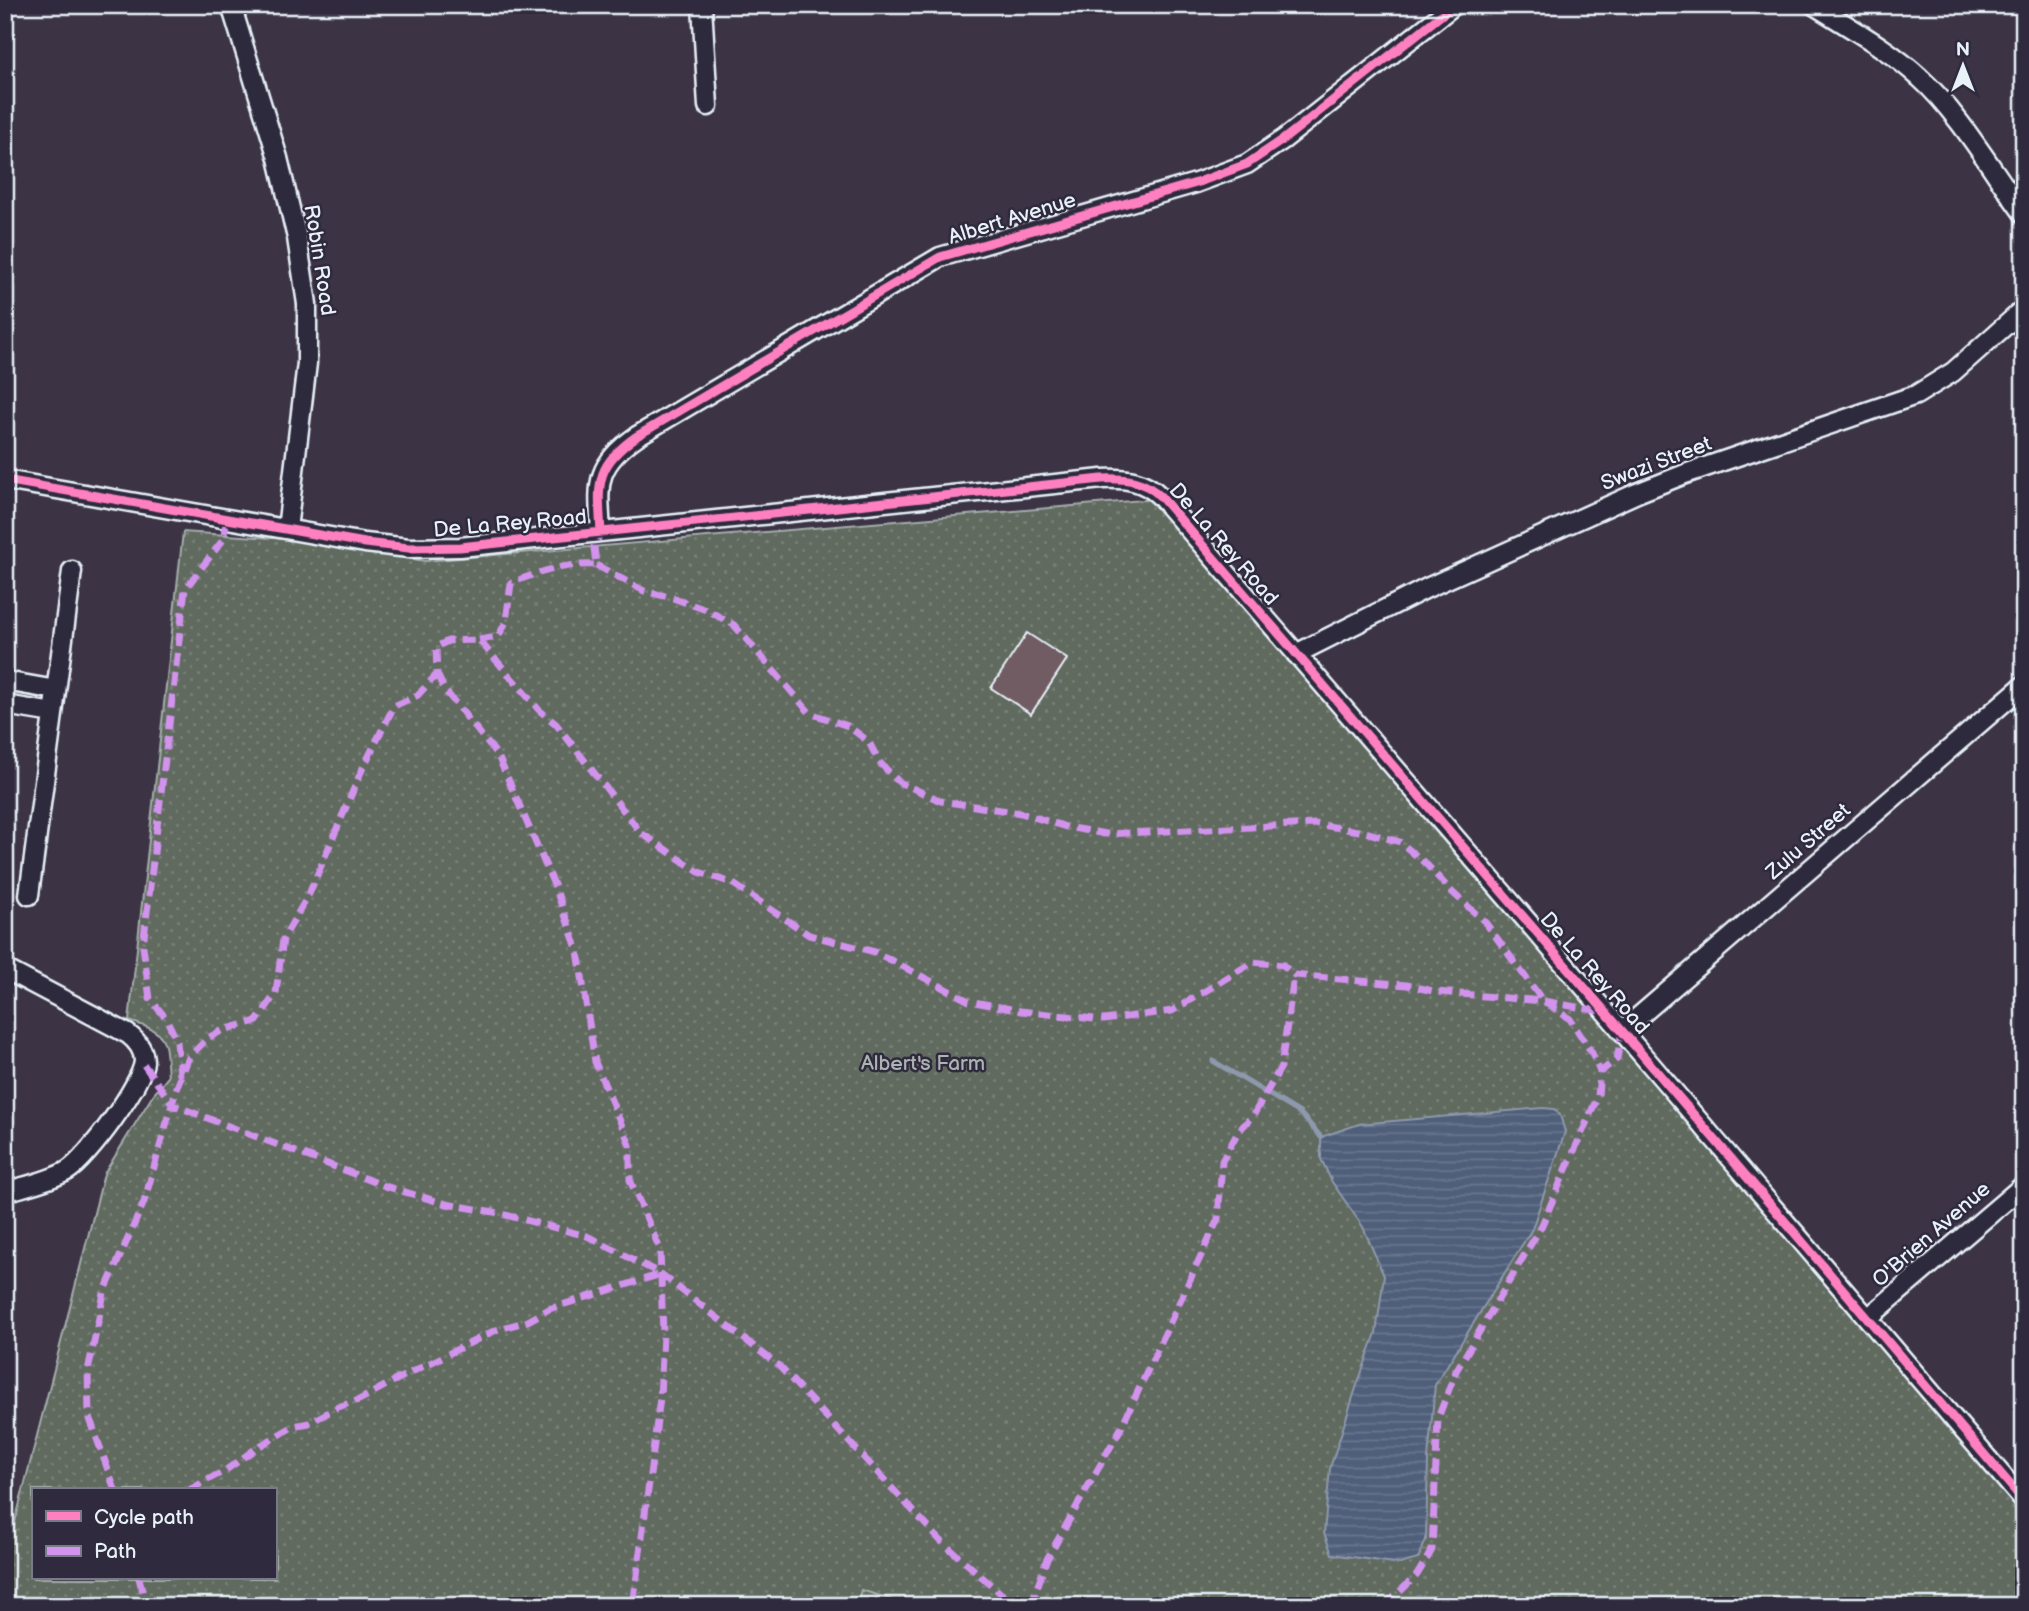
<svg xmlns="http://www.w3.org/2000/svg" width="2029" height="1611" viewBox="0 0 2029 1611" font-family="'Balsamiq Sans',sans-serif">
<style>
.green{fill:url(#green-dots);stroke:#a4aeab;stroke-width:2;fill-rule:evenodd}
.cemetery{fill:url(#cemetery-stones);stroke:#a4aeab;stroke-width:2}
.water{fill:url(#water-rules);stroke:#8d99ac;stroke-width:2}
.lines{fill:none;stroke-linecap:round;stroke-linejoin:round}
.stream{stroke:#8d99ac;stroke-width:5}
.building{fill:#725b63;stroke:#e8f1f8;stroke-width:2}
.minor-casing{stroke:#e8f1f8;stroke-width:23}
.minor{stroke:#2f2a3d;stroke-width:18}
.quiet{stroke:#d193ec;stroke-width:7;stroke-dasharray:14 7;stroke-linecap:butt}
.cycleway-casing{stroke:#2f2a3d;stroke-width:13}
.cycleway{stroke:#ff80c0;stroke-width:9}
.labels{text-anchor:middle;stroke-width:5;stroke-linejoin:round;paint-order:stroke}
.street-label{font-size:21px;fill:#e8f1f8;stroke:#2f2a3d}
.park-label{font-size:21px;fill:#abb4b3;stroke:#2f2a3d}
</style>
<defs>
<pattern id="green-dots" width="8" height="8" patternUnits="userSpaceOnUse" patternTransform="scale(1.75)"><rect width="8" height="8" fill="#606a5e"/><path d="M2 2h.1M6 6h.1" fill="none" stroke="#778076" stroke-width="1.8" stroke-linecap="round"/></pattern>
<pattern id="cemetery-stones" width="16" height="16" patternUnits="userSpaceOnUse" patternTransform="scale(1.75)"><rect width="16" height="16" fill="#606a5e"/><path d="M2 7V4a2 2 0 0 1 4 0v3zM10 15v-3a2 2 0 0 1 4 0v3z" fill="#778076"/></pattern>
<pattern id="water-rules" width="6" height="5" patternUnits="userSpaceOnUse" patternTransform="scale(1.75)"><rect width="6" height="5" fill="#505e7a"/><path d="M0 2.5h6" fill="none" stroke="#69768e"/></pattern>
</defs>
<rect width="100%" height="100%" fill="#3c3445"/>
<filter id="ink" filterUnits="userSpaceOnUse"><feTurbulence type="fractalNoise" baseFrequency=".0143" numOctaves="2"/><feDisplacementMap in="SourceGraphic" scale="14" xChannelSelector="R" yChannelSelector="G"/><feConvolveMatrix kernelMatrix="1 2 1 2 8 2 1 2 1" color-interpolation-filters="sRGB"/></filter>
<g filter="url(#ink)">
<!-- green -->
<path class="green" d="M1155,499L2024,1511V1606H5V1561L104,1174L153,1095L168,1077C165,1038 169,1033 129,1021L183,532L303,540L425,561ZM33,1490H275V1578H33Z"/>
<!-- cemetery -->
<path class="cemetery" d="M861,1590L902,1603L901,1606H856Z"/>
<!-- water -->
<path class="water" d="M1543,1108L1554,1109L1560,1115L1565,1132L1532,1229L1435,1385L1428,1459L1426,1540L1418,1559L1400,1564L1332,1554L1324,1533L1330,1468L1356,1388L1376,1333L1384,1276L1363,1227L1332,1182L1321,1159V1137L1359,1124Z"/>
<g class="lines">
<!-- stream -->
<path class="stream" d="M1213,1061L1300,1113L1321,1137"/>
</g>
<!-- building -->
<path class="building" d="M1027,633L1067,659L1031,714L991,688Z"/>
<g class="lines">
<defs>
<path id="minor" d="M231,5L278,158L297,238L307,304V363L287,529
M702,5L708,106
M1814,5C1850,28 1889,49 1920,78C1958,112 1993,172 2024,214
M5,480L365,543L409,548L460,547L1102,479C1126,478 1144,480 1161,497L1622,1031L2024,1501
M601,532C598,484 594,466 637,436L940,257L1196,183L1247,164L1284,139L1454,5
M1296,654L1427,588L1637,493L1685,474L1916,395L1953,372L2024,309
M5,681L56,690
M5,705L53,713
M29,895L72,571
M5,969L128,1034C137,1041 144,1049 144,1061C143,1083 87,1159 67,1171C49,1181 25,1186 5,1192
M1622,1031L2024,685
M1868,1318L2024,1185"/>
</defs>
<!-- minor casing -->
<use href="#minor" class="minor-casing"/>
<!-- minor -->
<use href="#minor" class="minor"/>
<!-- quiet -->
<path class="quiet" d="M596,565L644,591L673,598L709,611L734,625L810,713L848,726L869,742L879,762L899,782L941,801L1021,813L1066,827L1106,834L1315,824L1365,832L1400,842L1426,864L1452,892L1485,922L1543,1001L1570,1019L1592,1053L1600,1072
M479,640L498,637L506,622L511,583C539,572 566,563 596,565L594,547L601,532
M437,674L444,689L498,756L555,887L578,951L595,1062L630,1145V1180L660,1249L663,1334L660,1398L633,1606
M144,1065L173,1105L388,1187L446,1204L494,1212L587,1236L661,1274L779,1366L940,1540L1015,1606
M180,1076L177,1041L166,1018L150,999L143,946L185,589L223,540L227,518
M115,1490L89,1416L88,1371L104,1293L144,1202L177,1087L189,1057L208,1038L223,1030L257,1021L276,993L283,939L309,894L361,772L394,706L418,695L437,674L436,647L448,641L479,640L539,710L556,724L641,833L699,872L732,883L809,935L875,952L969,1001L1021,1011L1104,1020L1172,1011L1253,962L1283,965L1294,975L1407,985L1437,992L1543,1001L1605,1012
M189,1490L226,1470L258,1447L294,1426L309,1423L338,1407L359,1400L394,1381L496,1330L528,1321L549,1309L661,1274
M139,1578L146,1606
M1031,1606L1046,1561L1120,1430L1218,1219L1222,1161L1238,1132L1254,1114L1281,1067L1294,975
M1385,1606L1417,1575L1432,1550L1438,1418L1456,1371L1541,1227L1598,1096L1600,1072L1617,1059L1622,1031"/>
<defs>
<path id="cycleway" d="M5,480L365,543L409,548L460,547L1102,479C1126,478 1144,480 1161,497L1622,1031L2024,1501
M601,532C598,484 594,466 637,436L940,257L1196,183L1247,164L1284,139L1454,5"/>
</defs>
<!-- cycleway casing -->
<use href="#cycleway" class="cycleway-casing"/>
<!-- cycleway -->
<use href="#cycleway" class="cycleway"/>
</g>
</g>
<g class="labels">
<!-- street labels -->
<g class="street-label">
<text transform="translate(1012 218) rotate(-17)" y="7">Albert Avenue</text>
<text transform="translate(320 260) rotate(81)" y="7">Robin Road</text>
<text transform="translate(1656 463) rotate(-21)" y="7">Swazi Street</text>
<text transform="translate(510 523) rotate(-5)" y="7">De La Rey Road</text>
<text transform="translate(1224 544) rotate(49)" y="7">De La Rey Road</text>
<text transform="translate(1808 841) rotate(-41)" y="7">Zulu Street</text>
<text transform="translate(1595 973) rotate(49)" y="7">De La Rey Road</text>
<text transform="translate(1931 1234) rotate(-41)" y="7">O'Brien Avenue</text>
</g>
<!-- park labels -->
<g class="park-label">
<text x="923" y="1070">Albert's Farm</text>
</g>
</g>
<!-- margin -->
<rect width="2029" height="1611" fill="none" stroke="#2f2a3d" stroke-width="28"/>
<rect x="14" y="14" width="2001" height="1583" fill="none" stroke="#e8f1f8" stroke-width="2.5" filter="url(#ink)"/>
<!-- legend -->
<rect x="32" y="1488" width="245" height="91" fill="#2f2a3d" stroke="#797a88" stroke-width="2"/>
<rect x="46" y="1511" width="35" height="10" fill="#ff80c0" stroke="#797a88" stroke-width="2"/>
<text x="94" y="1524" font-size="21" fill="#e8f1f8">Cycle path</text>
<rect x="46" y="1546" width="35" height="10" fill="#d193ec" stroke="#797a88" stroke-width="2"/>
<text x="94" y="1558" font-size="21" fill="#e8f1f8">Path</text>
<!-- north arrow -->
<g transform="translate(1963 66)" stroke="#2f2a3d" stroke-width="5" paint-order="stroke">
<path d="M0-5L12 26L0 18L-12 26Z" fill="#e8f1f8"/>
<text y="-10" font-size="19" font-weight="bold" text-anchor="middle" fill="#e8f1f8">N</text>
</g>
</svg>
